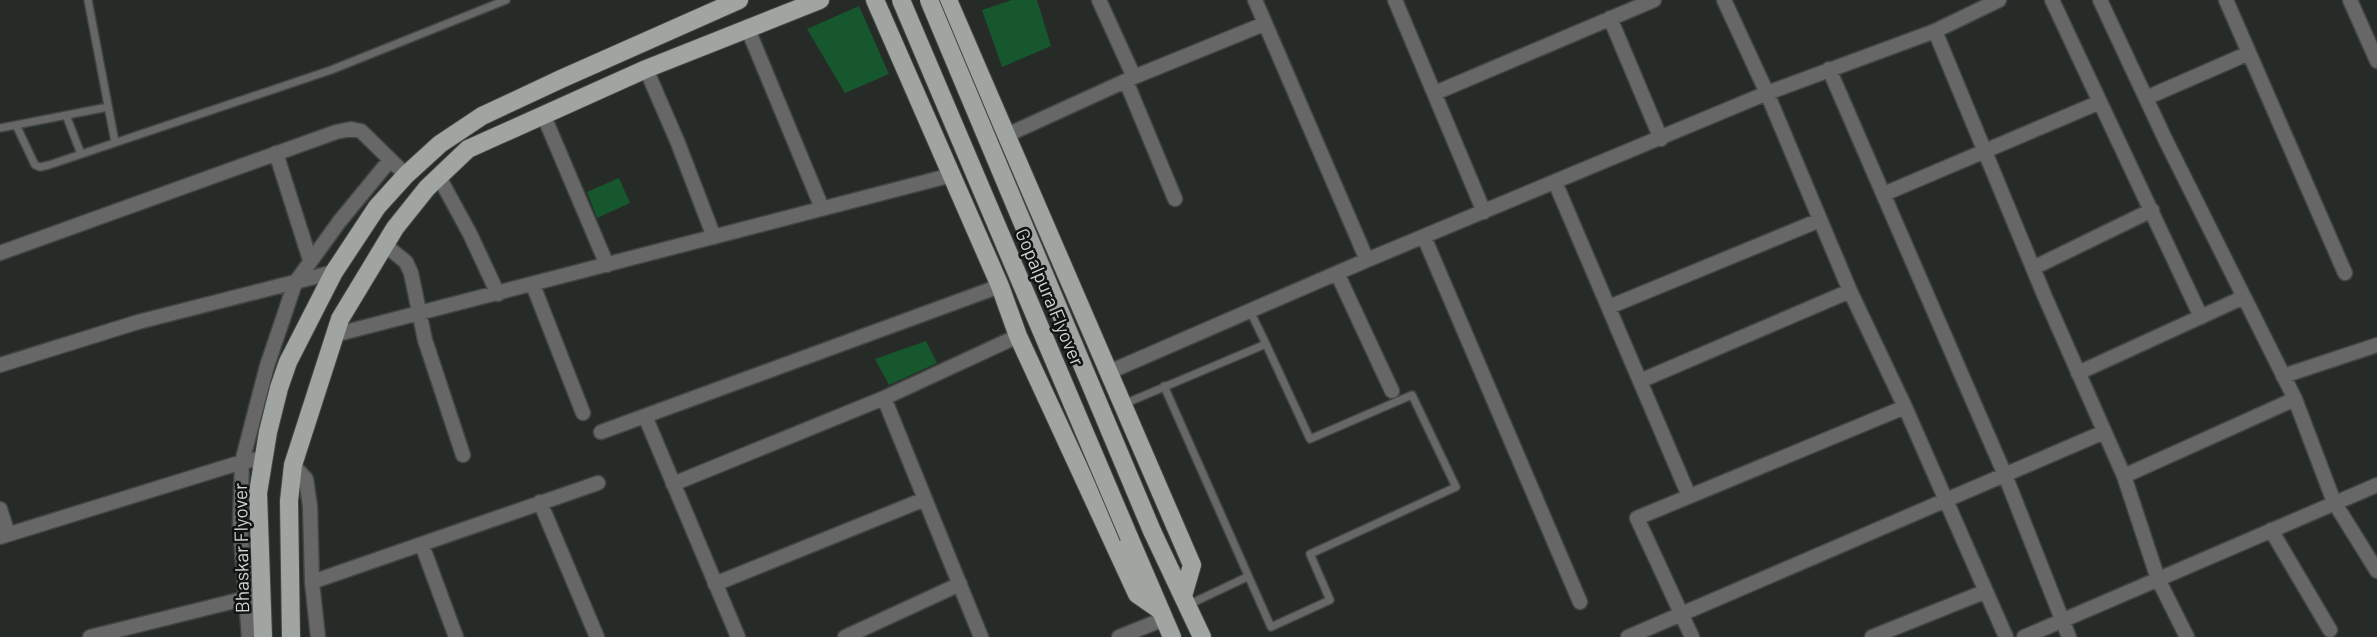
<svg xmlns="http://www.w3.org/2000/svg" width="2377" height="637" viewBox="0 0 2377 637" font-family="Barlow,sans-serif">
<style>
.building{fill:#16572e}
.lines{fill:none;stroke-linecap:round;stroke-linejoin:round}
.lane-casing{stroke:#424643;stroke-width:10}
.street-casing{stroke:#424643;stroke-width:17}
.primary-casing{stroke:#424643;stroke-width:20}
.lane{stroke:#666766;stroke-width:7}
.street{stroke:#666766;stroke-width:14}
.primary{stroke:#a1a5a2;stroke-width:18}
.primary-bridge-casing{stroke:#424643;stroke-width:20;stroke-linecap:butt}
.primary-bridge{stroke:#a1a5a2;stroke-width:18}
.labels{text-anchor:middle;stroke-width:5;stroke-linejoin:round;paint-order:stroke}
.street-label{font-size:19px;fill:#d0d2d0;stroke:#111312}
</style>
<rect width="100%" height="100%" fill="#272b28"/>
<!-- building -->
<path class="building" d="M1012,0H1037L1051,46L1002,67L982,10Z
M859,6L889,74L845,93L807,29Z
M619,178L630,203L597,218L587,192Z
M926,341L937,363L889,385L875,359Z"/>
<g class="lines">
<defs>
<path id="lane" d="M88,0L115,142
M66,115L81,154
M16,125L35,165L40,167L49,165L331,70L506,0
M0,128L108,107
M1250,311L1266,344
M1124,404L1266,344L1310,439L1412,395L1456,487L1310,554L1330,600L1271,627L1164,386
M1188,605L1247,577"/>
<path id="street" d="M1099,0L1134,77
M1255,0L1367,260
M1395,0L1484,212
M1724,0L1767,93L1850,291L1905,407L2006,637
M2052,0L2201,317
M2100,0L2166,141L2295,399L2334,502L2377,571
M2226,0L2345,273
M2350,0L2377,61
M1610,18L1661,139
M747,27L822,208
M1935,31L2045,297L2124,476L2158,579L2187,637
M646,69L678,143L714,237
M1829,69L2005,475L2069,637
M1126,81L1175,199
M1435,93L1654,0
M2146,98L2249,53
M543,114L607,265
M1007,135L1134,77L1264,24
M276,153L310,260
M439,177L470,234L498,294
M1555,182L1689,496
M1884,194L2100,102
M1424,237L1580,602
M385,245L406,262L411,273L425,340L463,455
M0,253L336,132L351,129L361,131L406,175
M2033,268L2152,210
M1337,273L1392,391
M533,285L583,413
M1609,307L1820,220
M334,335L952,175
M0,365L138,322L334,272
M1109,372L1367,260L1767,93L1935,31L1999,0
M2078,373L2244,297
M2283,376L2377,345
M1640,381L1850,291
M884,398L981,637
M645,416L738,637
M601,432L1000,286
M293,465L306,479L310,506L312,582L318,637
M2124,476L2295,399
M673,484L884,398L1018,336
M540,502L597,637
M0,509L8,534
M2271,530L2330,630
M0,537L242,462L263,458
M422,545L456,637
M312,582L598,483
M715,584L925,499
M90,637L247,598
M249,637L240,525L242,462L267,366L295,283L339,222L390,160
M845,637L960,584
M1119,637L1164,619
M1628,637L2104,432
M1692,637L1637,518L1905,407
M1872,637L1984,592
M2024,637L2377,485"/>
<path id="primary" d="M875,0L1000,286L1018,336L1137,594L1160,610
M948,0L1192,565L1183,596
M1152,531L1202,637
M1129,537L1172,637
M263,637L258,493L268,432L279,388L288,362L334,272L377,207L406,175L440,144L482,116L561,79L739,0
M291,637L289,501L293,465L340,319L395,228L427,188L468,149L646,69L820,0"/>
</defs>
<!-- lane casing -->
<use href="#lane" class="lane-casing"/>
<!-- street casing -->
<use href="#street" class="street-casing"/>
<!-- primary casing -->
<use href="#primary" class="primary-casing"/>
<!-- lane -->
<use href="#lane" class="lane"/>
<!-- street -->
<use href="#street" class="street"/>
<!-- primary -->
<use href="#primary" class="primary"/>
<defs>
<path id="primary-bridge" d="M901,0L1129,537
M929,0L1152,531"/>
</defs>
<!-- primary-bridge casing -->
<use href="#primary-bridge" class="primary-bridge-casing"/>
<!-- primary-bridge -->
<use href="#primary-bridge" class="primary-bridge"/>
</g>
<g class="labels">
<!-- street labels -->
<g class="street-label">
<text transform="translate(1050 297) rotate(67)" y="7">Gopalpura Flyover</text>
<text transform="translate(241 548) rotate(-91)" y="7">Bhaskar Flyover</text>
</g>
</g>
</svg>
